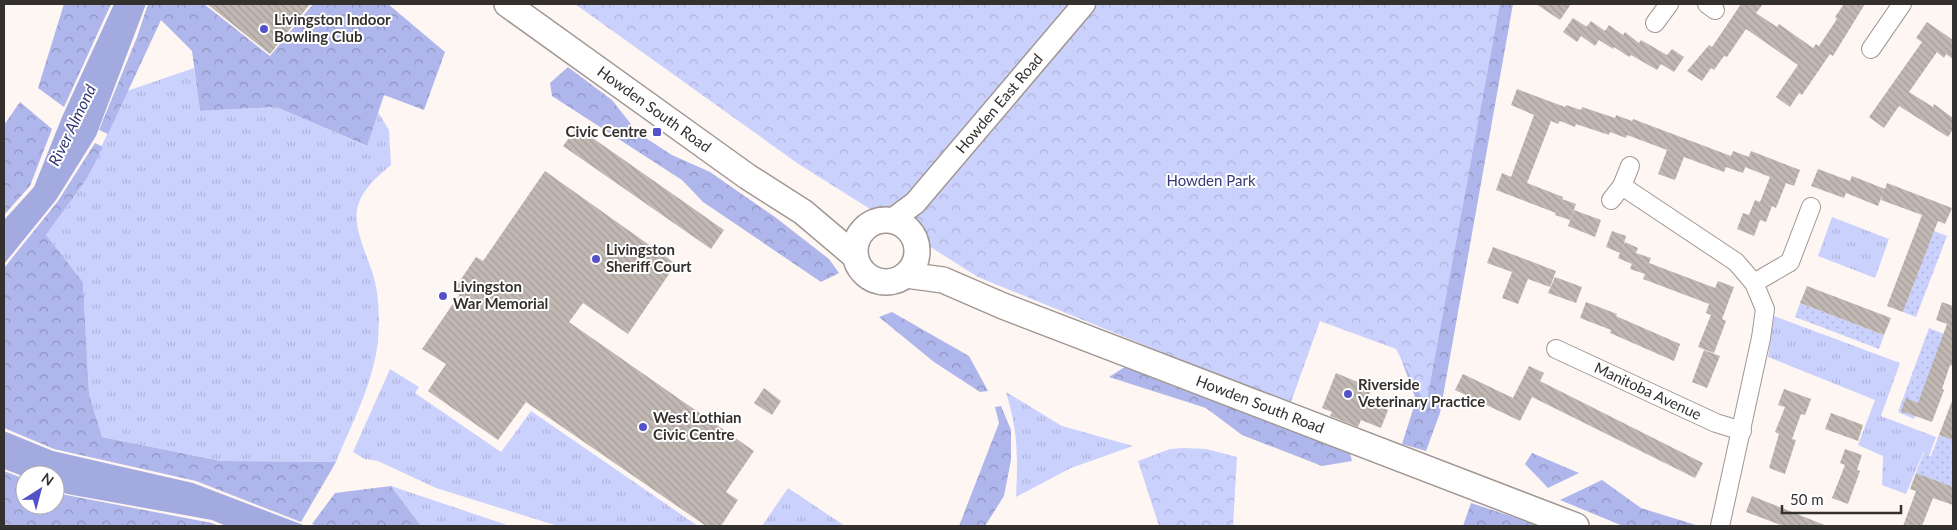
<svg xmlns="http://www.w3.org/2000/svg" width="1957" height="530" viewBox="0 0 1957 530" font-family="Lato,sans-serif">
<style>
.grass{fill:url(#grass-tufts)}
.forest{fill:url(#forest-crowns)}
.park{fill:url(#park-crowns)}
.garden{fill:url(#garden-dots)}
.water{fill:#a3aadf}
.building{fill:url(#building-back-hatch)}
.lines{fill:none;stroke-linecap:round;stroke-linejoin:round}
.minor-casing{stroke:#a19793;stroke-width:20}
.tertiary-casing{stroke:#a19793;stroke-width:25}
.secondary-casing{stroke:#a19793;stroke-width:28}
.minor{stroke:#fff;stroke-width:18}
.tertiary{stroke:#fff;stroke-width:22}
.secondary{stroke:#fff;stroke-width:25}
.poi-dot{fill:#5552c9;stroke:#fff;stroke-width:2}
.labels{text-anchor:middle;stroke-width:4;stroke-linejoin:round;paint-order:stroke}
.poi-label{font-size:15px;font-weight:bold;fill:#34302e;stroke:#fff;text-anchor:start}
.street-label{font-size:15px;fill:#34302e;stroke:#fff}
.park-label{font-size:15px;fill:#373979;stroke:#fff}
.water-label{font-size:16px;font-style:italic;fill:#363777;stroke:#fff}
</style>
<defs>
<pattern id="grass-tufts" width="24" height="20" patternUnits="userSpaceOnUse" patternTransform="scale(1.25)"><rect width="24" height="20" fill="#cbd1fd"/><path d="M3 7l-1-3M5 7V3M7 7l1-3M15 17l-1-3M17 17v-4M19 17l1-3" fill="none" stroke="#afb4d9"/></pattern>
<pattern id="forest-crowns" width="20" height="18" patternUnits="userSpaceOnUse" patternTransform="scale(1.25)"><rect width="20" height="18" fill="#afb6eb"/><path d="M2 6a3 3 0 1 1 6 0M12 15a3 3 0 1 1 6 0" fill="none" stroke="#8f94bf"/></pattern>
<pattern id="park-crowns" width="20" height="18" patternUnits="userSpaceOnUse" patternTransform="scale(1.25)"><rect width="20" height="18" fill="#cbd1fd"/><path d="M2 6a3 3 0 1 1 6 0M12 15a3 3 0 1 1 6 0" fill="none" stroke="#afb4d9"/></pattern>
<pattern id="garden-dots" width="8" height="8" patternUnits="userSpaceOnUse" patternTransform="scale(1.25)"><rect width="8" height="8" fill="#cbd1fd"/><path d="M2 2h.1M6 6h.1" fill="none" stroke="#afb4d9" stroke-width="1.8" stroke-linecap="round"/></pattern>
<pattern id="building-back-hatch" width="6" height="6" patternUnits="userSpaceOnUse" patternTransform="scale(1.25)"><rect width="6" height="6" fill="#c1b8b3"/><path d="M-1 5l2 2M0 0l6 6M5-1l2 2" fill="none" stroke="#a69e9a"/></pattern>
</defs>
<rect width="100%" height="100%" fill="#fef6f2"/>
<!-- grass -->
<path class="grass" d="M194,68L200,111L276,107L366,146L378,112L389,130L391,165C344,203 353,220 372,271C379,292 380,318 378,340C374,382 352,423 336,462L221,461L102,437L89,394L83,282L46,235L86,180L127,91Z
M1832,217L1889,239L1875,278L1818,256Z
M1774,316L1900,363L1881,416L1936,437L1929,456L1923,453L1906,494L1882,485L1883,456L1858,445L1875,400L1768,357Z
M390,369L419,387L415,393L501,452L531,411L698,526H558L436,488L378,461L365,459L353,452Z
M1006,392L1062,426L1133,446L1071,468L1016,497C1018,455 1018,432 1006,392Z
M391,486L510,526H421Z
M788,488L845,526H762Z"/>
<!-- forest -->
<path class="forest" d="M64,4H111L64,107L38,88Z
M148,4H204L270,56L313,4H388L445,52L424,110L384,95L367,146L276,107L200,111L192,51L161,20L108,134L99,130L137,37Z
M1420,4H1513L1440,413L1426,451L1402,444L1416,400L1398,350Z
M568,67L612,100L638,133L672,155L710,172L775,217L829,259L839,273L821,282L703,202L682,180L552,96L550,83Z
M20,102L52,129L30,186L4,215V125Z
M95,143L103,147L86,180L46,235L83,282L89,394L102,437L221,461L336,462L301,522L196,481L54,449L4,428V268L58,201Z
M892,312L969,356L988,391L980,392L934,362L879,317Z
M1131,363L1349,449L1352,461L1322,466L1242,435L1206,408L1109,377Z
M1001,406L1011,430V460L1004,496L985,526H959L999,423L995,407Z
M1532,453L1579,473L1548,488L1525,464Z
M4,471L25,479V505H55V491L66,495L212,523L219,526H4Z
M1602,480L1641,508L1699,526H1623L1560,500Z
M391,486L421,526H317L312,524L335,493Z
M1471,503L1541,526H1463Z"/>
<!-- park -->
<path class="park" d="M575,4H1500L1426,406L1396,349L1320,321L1290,405L978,277L797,163Z
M1183,448L1206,449L1237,457L1233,526H1159L1138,461L1170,449Z"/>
<!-- garden -->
<path class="garden" d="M1934,231L1947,236L1916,317L1903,312Z
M1800,303L1884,335L1879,349L1795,317Z
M1929,328L1944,334L1914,419L1898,412Z
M1939,435L1953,440V487L1916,473L1923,454L1931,456Z"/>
<!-- water -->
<path class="water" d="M114,4H146L96,136L56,200L4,264V220L34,187L62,117Z
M4,431L53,451L193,483L306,526H226L212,520L67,494L55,489V475H25V477L4,469Z"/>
<!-- building -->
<path class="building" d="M207,4H310L270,54Z
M1536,4H1571L1560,20Z
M1741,4H1763L1756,13L1777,27L1779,24L1813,48L1816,44L1819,46L1837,19L1835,17L1844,4H1865L1833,56L1830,54L1802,95L1799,93L1790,107L1776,97L1798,65L1746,29L1727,57L1724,56L1714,70L1711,68L1702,81L1687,71L1709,45L1712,47Z
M1573,18L1587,27L1582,33L1591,21L1605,31L1609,25L1623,35L1625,32L1639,43L1641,40L1667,55L1672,49L1684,57L1674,72L1661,64L1657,70L1631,55L1629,57L1614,47L1613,49L1599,40L1603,34L1595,46L1581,36L1577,42L1563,32Z
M1927,22L1953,40V59L1946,54L1944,58L1937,52L1909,92L1933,107L1934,104L1953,118V129L1948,137L1899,106L1884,128L1869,117L1922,42L1916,38Z
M1517,89L1565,107L1566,105L1581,110L1582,107L1615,118L1616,115L1632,121L1633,119L1731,156L1733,151L1749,157L1743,173L1726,167L1724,172L1684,157L1675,180L1658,174L1667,150L1627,135L1626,138L1610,132L1609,135L1576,124L1575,127L1560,121L1558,124L1551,121L1527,183L1563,197L1562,199L1576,204L1570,220L1555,215L1556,213L1496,190L1502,173L1511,177L1534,115L1511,105Z
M577,127L724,230L711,249L563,146Z
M1751,151L1800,170L1794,186L1786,183L1776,208L1772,206L1766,222L1760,220L1754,236L1737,229L1743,213L1749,215L1755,200L1760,202L1770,177L1745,167Z
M1818,169L1850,181L1852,176L1885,189L1887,183L1952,208L1945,224L1938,221L1903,312L1887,306L1922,215L1881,200L1883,193L1878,206L1846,193L1844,198L1811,186Z
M545,171L676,264L628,334L583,303L569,322L754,451L726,492L738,500L721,526H706L526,402L498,440L428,391L446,364L422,349L461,292L455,288L476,257L483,261Z
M1574,210L1601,220L1595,237L1568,226Z
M1612,231L1626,236L1623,247L1625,242L1638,248L1636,253L1651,258L1649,263L1715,288L1718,281L1734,287L1722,319L1726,321L1714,353L1698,347L1711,315L1706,313L1709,304L1643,279L1645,274L1630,269L1634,258L1632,264L1618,258L1620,253L1606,247Z
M1493,247L1556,271L1550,287L1528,279L1518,304L1502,298L1512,272L1487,263Z
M1555,277L1582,287L1576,303L1548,293Z
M1807,286L1891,318L1884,335L1800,303Z
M1586,302L1617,314L1616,316L1680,344L1674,361L1610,333L1611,330L1580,318Z
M1942,302L1953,306V366L1950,365L1942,389L1944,390L1932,422L1901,411L1906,398L1918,403L1947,324L1936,320Z
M1704,350L1720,356L1707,388L1692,382Z
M1529,366L1544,373L1540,381L1703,463L1695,478L1532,397L1520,421L1455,390L1463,374L1513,398Z
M1336,373L1372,388L1366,401L1388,410L1381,428L1361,420L1358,427L1330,416L1332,412L1322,408Z
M764,388L781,401L772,415L754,403Z
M1784,389L1811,399L1805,415L1801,414L1792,439L1796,440L1785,474L1769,468L1779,434L1775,432L1785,407L1778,405Z
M1952,401H1953V440L1939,435Z
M1831,413L1863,425L1858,441L1825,429Z
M1845,449L1862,455L1857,470L1860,471L1848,504L1832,498L1845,465L1840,463Z
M1916,473L1953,487V505L1933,498L1922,526H1903L1916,491L1910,489Z
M1752,496L1827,526H1783L1746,512Z"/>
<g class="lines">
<defs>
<g id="minor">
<path d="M1707,4L1715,10"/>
<path d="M1655,23L1669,4"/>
<path d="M1871,49L1902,4"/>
<path d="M1622,186L1630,166"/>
<path d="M1611,200L1622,186L1736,262L1754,283"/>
<path id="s1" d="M1556,349L1716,423L1742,431"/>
<path d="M1720,526L1761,338L1765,309L1754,283L1790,262L1811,207"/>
</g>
<g id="tertiary">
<path id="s2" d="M892,220L915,203L1084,4"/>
</g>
<g id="secondary">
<path id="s3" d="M507,4L748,177L803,212L855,256"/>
<circle cx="886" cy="251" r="31"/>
<path id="s4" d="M906,275L943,280L1003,306L1576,526"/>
</g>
</defs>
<!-- minor casing -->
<use href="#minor" class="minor-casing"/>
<!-- tertiary casing -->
<use href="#tertiary" class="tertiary-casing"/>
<!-- secondary casing -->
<use href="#secondary" class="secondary-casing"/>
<!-- minor -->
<use href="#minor" class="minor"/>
<!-- tertiary -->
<use href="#tertiary" class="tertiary"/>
<!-- secondary -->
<use href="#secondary" class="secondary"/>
</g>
<!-- markers -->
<g class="poi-dot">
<circle cx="264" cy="29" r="5"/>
<rect x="652" y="127" width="10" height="10" rx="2.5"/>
<circle cx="596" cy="259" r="5"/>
<circle cx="443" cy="296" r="5"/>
<circle cx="1348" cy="394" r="5"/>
<circle cx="643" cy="427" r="5"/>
</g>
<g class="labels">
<!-- poi labels -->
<g class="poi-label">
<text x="274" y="25">Livingston Indoor<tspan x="274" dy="17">Bowling Club</tspan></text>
<text x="647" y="137" text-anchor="end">Civic Centre</text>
<text x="606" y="255">Livingston<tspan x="606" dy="17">Sheriff Court</tspan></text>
<text x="453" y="292">Livingston<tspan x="453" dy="17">War Memorial</tspan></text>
<text x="1358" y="390">Riverside<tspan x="1358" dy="17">Veterinary Practice</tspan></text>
<text x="653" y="423">West Lothian<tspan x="653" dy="17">Civic Centre</tspan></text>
</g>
<!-- street labels -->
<g class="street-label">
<text dy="5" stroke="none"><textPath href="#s2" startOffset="159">Howden East Road</textPath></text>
<text dy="5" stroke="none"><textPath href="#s3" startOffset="181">Howden South Road</textPath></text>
<text dy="5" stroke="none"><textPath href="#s1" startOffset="101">Manitoba Avenue</textPath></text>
<text dy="5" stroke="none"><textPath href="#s4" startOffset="378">Howden South Road</textPath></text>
</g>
<!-- park labels -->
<g class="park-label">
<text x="1211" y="186">Howden Park</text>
</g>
<!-- water labels -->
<g class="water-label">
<text transform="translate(72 125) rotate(-64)" y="6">River Almond</text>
</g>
</g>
<!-- border -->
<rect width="1957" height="530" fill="none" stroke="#34302e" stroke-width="10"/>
<!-- north arrow -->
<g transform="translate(40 490) rotate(36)"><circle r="24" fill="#ffffff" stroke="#aeacab"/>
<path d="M0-4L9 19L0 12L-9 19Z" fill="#5552c9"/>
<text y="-8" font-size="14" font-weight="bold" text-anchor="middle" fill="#34302e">N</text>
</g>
<!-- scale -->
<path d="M1782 505v8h119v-8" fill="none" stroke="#34302e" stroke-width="2.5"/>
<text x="1790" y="505" font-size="15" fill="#34302e" stroke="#ffffff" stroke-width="4" paint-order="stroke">50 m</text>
</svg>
